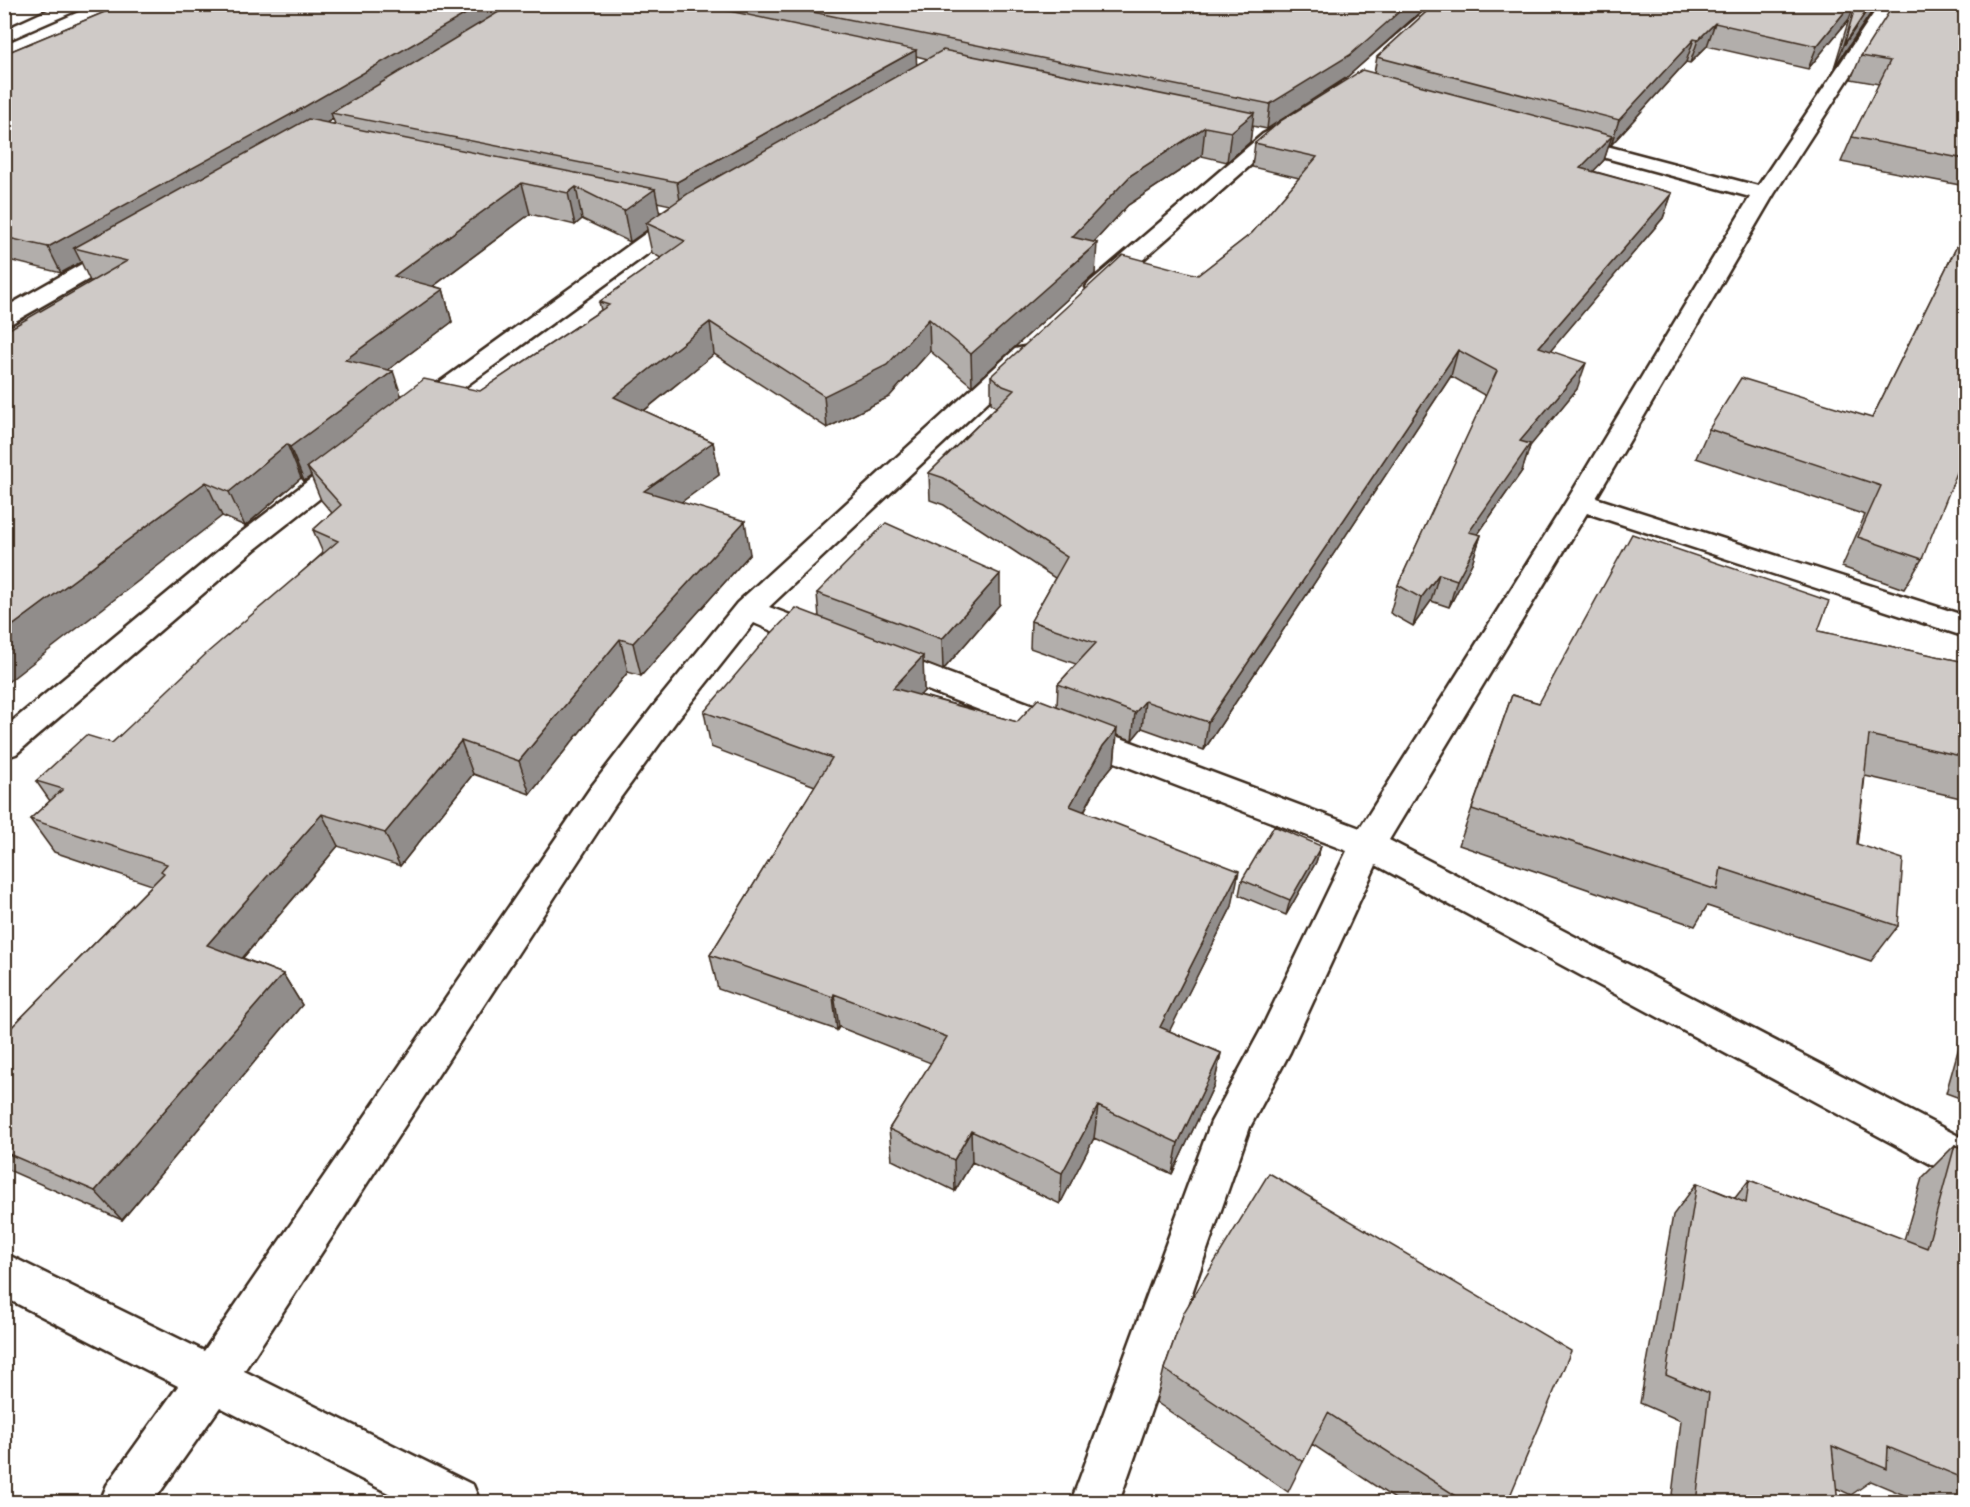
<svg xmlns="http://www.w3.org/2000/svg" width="1970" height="1507" viewBox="0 0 1970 1507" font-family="'Architects Daughter',sans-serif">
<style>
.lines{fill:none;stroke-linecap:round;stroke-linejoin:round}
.street-casing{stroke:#3b2a1e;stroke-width:5}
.secondary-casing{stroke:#3b2a1e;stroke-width:5}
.street{fill:#fff;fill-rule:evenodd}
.secondary{fill:#fff;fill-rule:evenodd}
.wall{fill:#b2aeab;stroke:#3b2a1e;stroke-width:1.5;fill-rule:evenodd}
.shaded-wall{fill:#918d8b;stroke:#3b2a1e;stroke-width:1.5}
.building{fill:#cfcac7;stroke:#3b2a1e;stroke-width:1.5}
</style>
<rect width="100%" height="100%" fill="#fff"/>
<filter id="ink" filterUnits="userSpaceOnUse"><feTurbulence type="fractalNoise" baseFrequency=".0167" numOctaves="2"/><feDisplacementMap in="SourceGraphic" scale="12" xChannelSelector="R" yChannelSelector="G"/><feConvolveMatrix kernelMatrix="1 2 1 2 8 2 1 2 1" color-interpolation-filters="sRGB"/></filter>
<g filter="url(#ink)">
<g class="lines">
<defs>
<path id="street" d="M1433,4H1452L1361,88L1340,102H1326L1323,98Z
M1880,4H1897L1774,194L1596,498L1966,616V637L1587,513L1389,840L1966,1140V1180L1951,1175L1376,865L1290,1052L1250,1127L1119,1502H1071L1211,1122L1262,1028L1347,851L870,668L865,660L870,652L881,649L892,652L1360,828L1566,502L1750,197L1558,145L1555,141L1558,137L1565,135L1758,186Z
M1290,120L1297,122L1300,126L1277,142L1106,292L1098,294L1090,292L1086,287L1090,282L1263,134Z
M686,208L694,210L697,215L694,220L423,417L414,420L405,417L401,412L405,407L678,210Z
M125,242L133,244L136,249L133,254L12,323L4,325V308L117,244Z
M1024,347L1033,349L1036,354L1033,359L769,607L836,632L840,639L836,646C814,653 776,632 754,623L677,720L615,805L244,1371L473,1485L480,1502H406L220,1407L153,1502H100L107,1485L178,1386L4,1297V1253L204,1351L591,787L655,704L737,603L1015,349Z
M352,452L361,454L365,460L361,466L254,550L16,754L4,758V728L234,538L343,454Z"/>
<path id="secondary" d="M61,4H84L82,8L4,42V30Z"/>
</defs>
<!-- street casing -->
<use href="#street" class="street-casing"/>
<!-- secondary casing -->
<use href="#secondary" class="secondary-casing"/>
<!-- street -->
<use href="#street" class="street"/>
<!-- secondary -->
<use href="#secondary" class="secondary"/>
</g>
<!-- wall -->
<path class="wall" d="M124,4H1429L1346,78L1267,129L1252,126L1250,142L1227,162L1202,156L1128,205L1094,242L1095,274L972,386L930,351L889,397L827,428L714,354L644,411L713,442L719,475L681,502L750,554L641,676L628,672L530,794L473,774L400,866L338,846L243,958L283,974L302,1005L122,1220L4,1168V1035L152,885L54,852L30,819L50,801L36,781L112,743L323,553L313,530L332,513L321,500L311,476L304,481L301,478L245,526L222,516L93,281H90L81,262L61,273L4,259V54ZM916,56L928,59L916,65ZM333,119L335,124L326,123ZM657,202L671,205L659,213ZM530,214L575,225L582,219L630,242L647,230L652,253L661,258L599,302L601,310L480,391L401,395L388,370L452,322L443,289L434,286Z
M1435,4H1877L1834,68L1849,19L1808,69L1707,46L1690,63L1686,62L1611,145L1609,144L1604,160L1593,171L1672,193L1663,218L1550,351L1577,389L1530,446L1522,471L1478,534L1481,535L1472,563L1449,607L1431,601L1413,626L1390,613L1398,585L1486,396L1451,376L1204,750L1142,728L1132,740L1117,735L1114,764L1100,781L1084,812L1232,906L1169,1031L1221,1053L1214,1085L1172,1174L1094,1138L1060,1204L972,1162L955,1191L892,1160L889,1129L931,1063L839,1027L837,1030L718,989L710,955L815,786L711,747L704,712L819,617L817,593L1000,604L943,670L923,662L924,691L920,695L1017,722L1057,706L1058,684L1076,664L1030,648L1031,621L1055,578L944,505L930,500L929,473L996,407L991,403V376L1198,275L1252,233L1299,178L1252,167L1255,143L1374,73L1377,57Z
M1965,4V186L1841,162L1852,137L1879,84L1851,79L1861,56Z
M1961,238L1922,559L1904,589L1842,567L1865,515L1696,458L1709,429L1872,418Z
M1818,631L1965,662V799L1865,776L1857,844L1898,926L1871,961L1707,906L1695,926L1459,845L1512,695L1539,703Z
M1321,846L1316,862L1286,915L1239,895L1242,880Z
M1965,1036V1100L1946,1093L1961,1040Z
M1955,1145L1965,1150V1503H1923L1871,1481L1851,1495L1836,1488L1838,1503H1671L1681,1421L1640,1403L1673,1215L1697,1183L1735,1198L1749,1180L1904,1240L1922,1178Z
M1184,1312L1507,1503H1401L1312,1444L1288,1492L1156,1402L1164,1369Z"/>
<!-- shaded-wall -->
<path class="shaded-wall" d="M483,4H526L331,113L333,119L307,134L74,248L81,262L61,273L48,247Z
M1408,4H1429L1346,78L1267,129L1270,104Z
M1851,4H1855L1849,19L1808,69L1817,46Z
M1871,4H1877L1834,68L1844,45Z
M1715,23L1707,46L1690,63L1698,40Z
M1694,39L1686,62L1611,145L1619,120Z
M916,50L917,73L681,207L677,182Z
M1254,113L1250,142L1227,162L1231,132Z
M1205,127L1202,156L1128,205L1072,266L1097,243L1095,274L972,386L971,354L1072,237L1131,175Z
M1612,136L1604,160L1573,193L1580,168Z
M522,183L530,214L404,308L394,276Z
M576,187L582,219L575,225L568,193Z
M655,189L661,220L646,223L647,230L630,242L624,211Z
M1672,193L1663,218L1531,374L1539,347Z
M443,289L452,322L357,393L345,360Z
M929,319L930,351L889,397L827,428L824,396Z
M710,322L714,354L621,429L614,397Z
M1458,350L1451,376L1204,750L1208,722Z
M1586,363L1577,389L1530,446L1522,471L1460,559L1469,532L1520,441Z
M393,371L404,404L307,467L311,476L304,481L290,447Z
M713,442L719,475L651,524L644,491Z
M287,444L301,478L245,526L229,492Z
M206,482L222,516L4,685V632Z
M745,521L750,554L641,676L633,643Z
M1481,535L1472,563L1449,607L1457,580Z
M1000,574V604L943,670L942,639Z
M1439,574L1431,601L1413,626L1421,598Z
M620,639L628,672L530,794L519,761Z
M923,656L924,691L896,723L893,688Z
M1145,701L1142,728L1132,740L1135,713Z
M1117,729L1114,764L1100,781L1068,841L1070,806L1103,746Z
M461,741L473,774L400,866L385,833Z
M322,814L338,846L227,976L207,945Z
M1321,846L1316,862L1286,915L1290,900Z
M1239,871L1232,906L1155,1060L1160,1027Z
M283,974L302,1005L122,1220L95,1191Z
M834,994L839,1027L837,1030L833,997Z
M1221,1053L1214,1085L1172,1174L1178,1143Z
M1098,1106L1094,1138L1060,1204L1062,1173Z
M971,1131L972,1162L955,1191L954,1160Z"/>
<!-- building -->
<path class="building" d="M124,4H483L299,110L48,247L4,237V54Z
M512,4H696L916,50L677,182L331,113Z
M773,4H1408L1350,55L1270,104Z
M1435,4H1851L1817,46L1715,23L1698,40L1694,39L1619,120L1377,57Z
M1856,4H1871L1844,45Z
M1894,4H1965V159L1852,137L1890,61L1861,56Z
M943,50L1254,113L1231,132L1205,127L1131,175L1072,237L1097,243L971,354L929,319L887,365L824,396L710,322L614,397L713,442L644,491L745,521L633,643L620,639L519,761L461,741L385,833L322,814L207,945L283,974L95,1191L4,1152V1035L164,873L161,871L167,864L30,819L63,789L36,781L86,735L112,743L208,652L338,541L313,530L341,505L307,467L424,379L480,391L609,305L599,302L685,241L646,223L689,193Z
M1362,70L1612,136L1580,168L1672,193L1539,347L1586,363L1520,441L1530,444L1469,532L1481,535L1457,580L1439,574L1421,598L1398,585L1497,371L1458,350L1208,722L1145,701L1135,713L1058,684L1096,643L1031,621L1067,557L944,478L929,473L1014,390L1003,386L991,376L1123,255L1198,275L1252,233L1317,157L1255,143L1282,120Z
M308,119L655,189L624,211L576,187L568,193L522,183L394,276L443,289L345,360L393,371L290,447L287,444L229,492L206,482L4,632V332L127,261L74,248Z
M1961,238L1965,240V453L1922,559L1858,537L1881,486L1709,429L1741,378L1872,418Z
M886,523L1000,574L942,639L817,593Z
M1632,534L1829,601L1818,631L1965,662V757L1869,735L1857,844L1903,859L1898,926L1721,868L1717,890L1472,809L1512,695L1539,703Z
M796,608L923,656L893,688L1017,722L1038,699L1117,729L1103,746L1070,806L1239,871L1160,1027L1221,1053L1178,1143L1098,1106L1062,1173L971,1131L954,1160L889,1129L947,1037L834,994L833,997L710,955L832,758L704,712L767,638Z
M1274,826L1321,846L1290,900L1242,880Z
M1955,1145L1965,1150V1479L1888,1447L1887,1469L1832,1446L1838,1503H1696L1709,1393L1666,1375L1697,1183L1746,1203L1749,1180L1927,1248Z
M1269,1173L1571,1351L1507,1503H1467L1328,1413L1303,1462L1164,1369L1184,1312Z"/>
</g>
<!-- margin -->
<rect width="1970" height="1507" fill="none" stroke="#fff" stroke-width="24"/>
<rect x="12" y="12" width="1946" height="1483" fill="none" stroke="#3b2a1e" stroke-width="2" filter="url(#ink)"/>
</svg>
